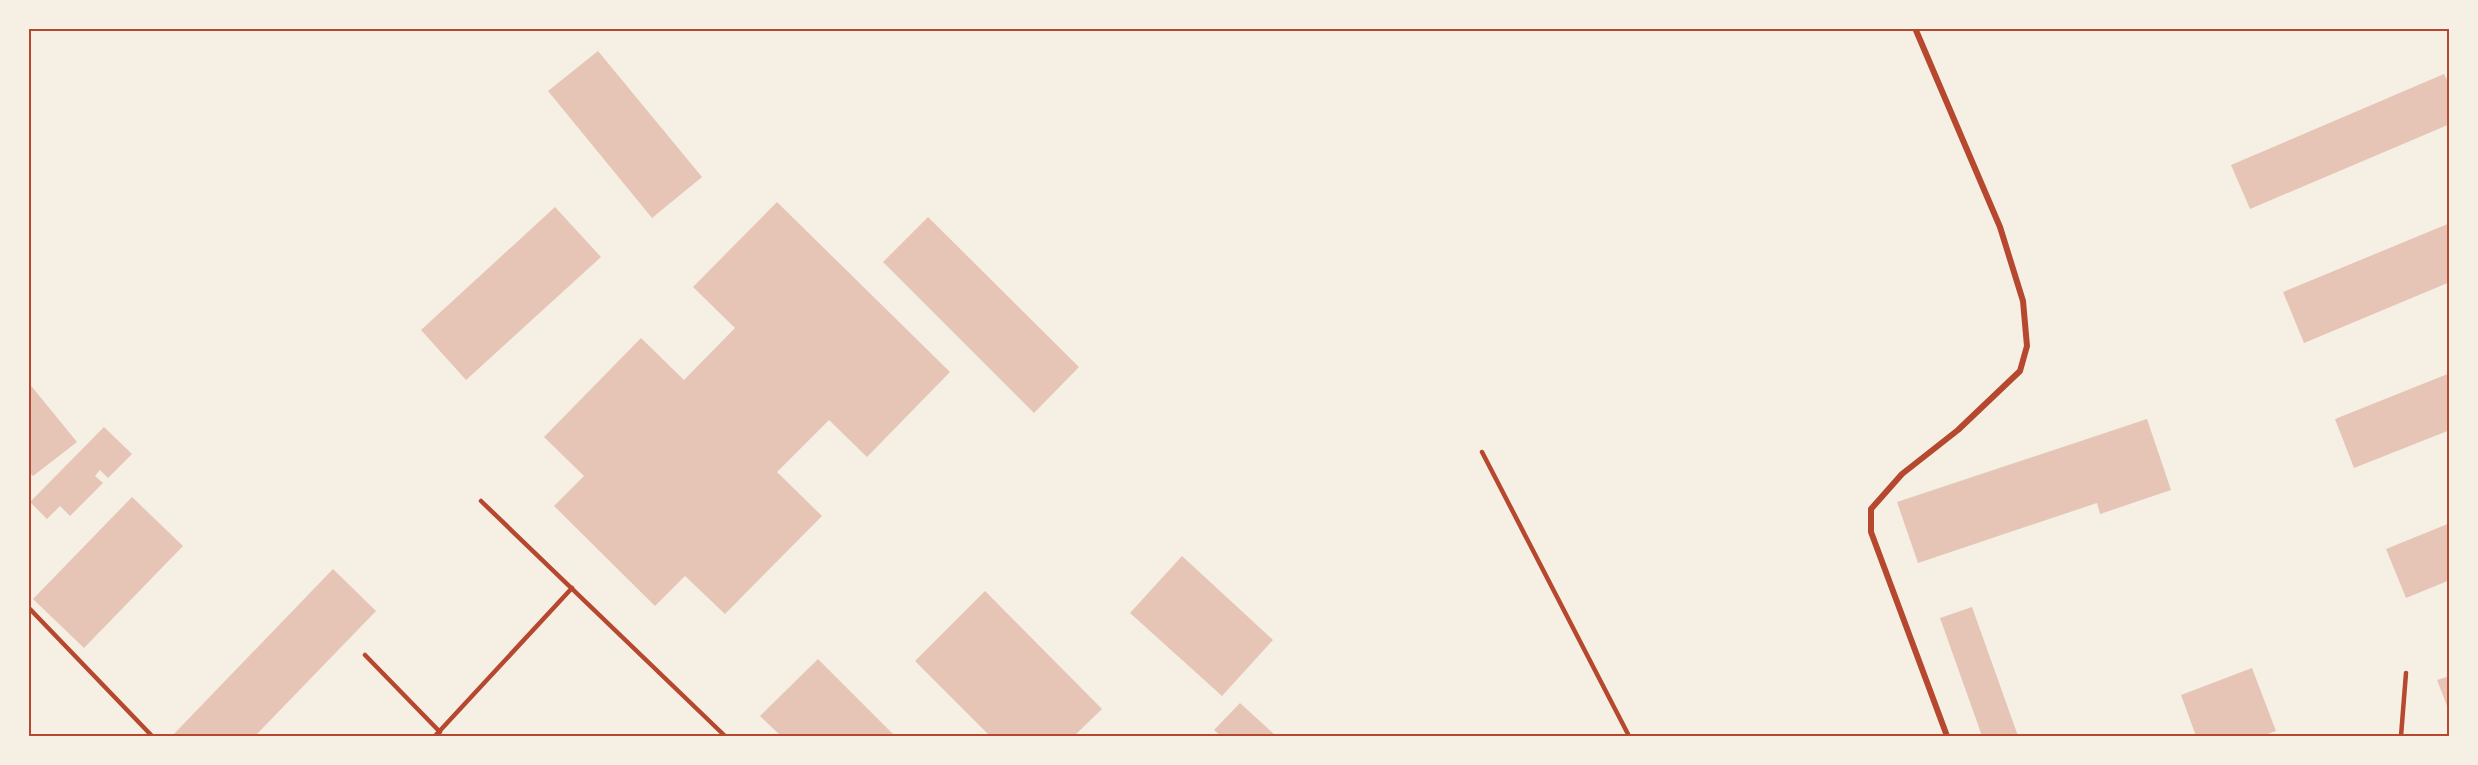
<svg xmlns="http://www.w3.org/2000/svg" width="2478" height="765" viewBox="0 0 2478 765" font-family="'Fira Sans Condensed',sans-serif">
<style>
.building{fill:#e6c5b7}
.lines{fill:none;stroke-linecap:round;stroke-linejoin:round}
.service{stroke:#b5482f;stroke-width:4.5}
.minor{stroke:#b5482f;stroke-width:6}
.neatline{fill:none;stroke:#b5482f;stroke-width:2}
</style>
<rect width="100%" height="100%" fill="#f6efe4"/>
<!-- building -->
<path class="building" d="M598,51L702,177L652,218L548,91Z
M2444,74L2450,86V124L2250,209L2231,165Z
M777,202L950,372L867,457L829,420L777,472L822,516L725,614L685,576L655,606L554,506L584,476L544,437L641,338L684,380L735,328L693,287Z
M555,207L601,257L466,380L421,330Z
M928,217L1079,367L1034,413L883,262Z
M2450,223V282L2304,343L2283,292Z
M2450,373V430L2354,468L2335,419Z
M28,382L77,442L33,476L28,470Z
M2147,419L2171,490L2100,514L2097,503L1918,563L1897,502Z
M104,427L132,454L108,478L100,470L95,476L103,483L70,516L60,506L47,519L30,502Z
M132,497L183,546L84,648L33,599Z
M2450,523V580L2406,598L2386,549Z
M1182,556L1273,640L1222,696L1130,613Z
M333,569L376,611L255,736H172Z
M985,591L1102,709L1074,736H990L915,661Z
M1972,607L2018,736H1982L1940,618Z
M818,659L895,736H781L760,716Z
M2252,668L2276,731L2262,736H2196L2181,695Z
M2450,676V711H2449L2437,680Z
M1240,703L1276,736H1221L1214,730Z"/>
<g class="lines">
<!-- service -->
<path class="service" d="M1482,452L1629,736
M481,501L725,736
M28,607L152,736
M365,655L440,732
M435,736L572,588
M2401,736L2406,673"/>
<!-- minor -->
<path class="minor" d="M1915,28L2000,227L2023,301L2027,346L2020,371L1958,430L1902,474L1871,509V532L1947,736"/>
</g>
<!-- border -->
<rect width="2478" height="765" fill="none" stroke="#f6efe4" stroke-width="60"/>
<rect x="30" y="30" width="2418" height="705" class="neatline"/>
</svg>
